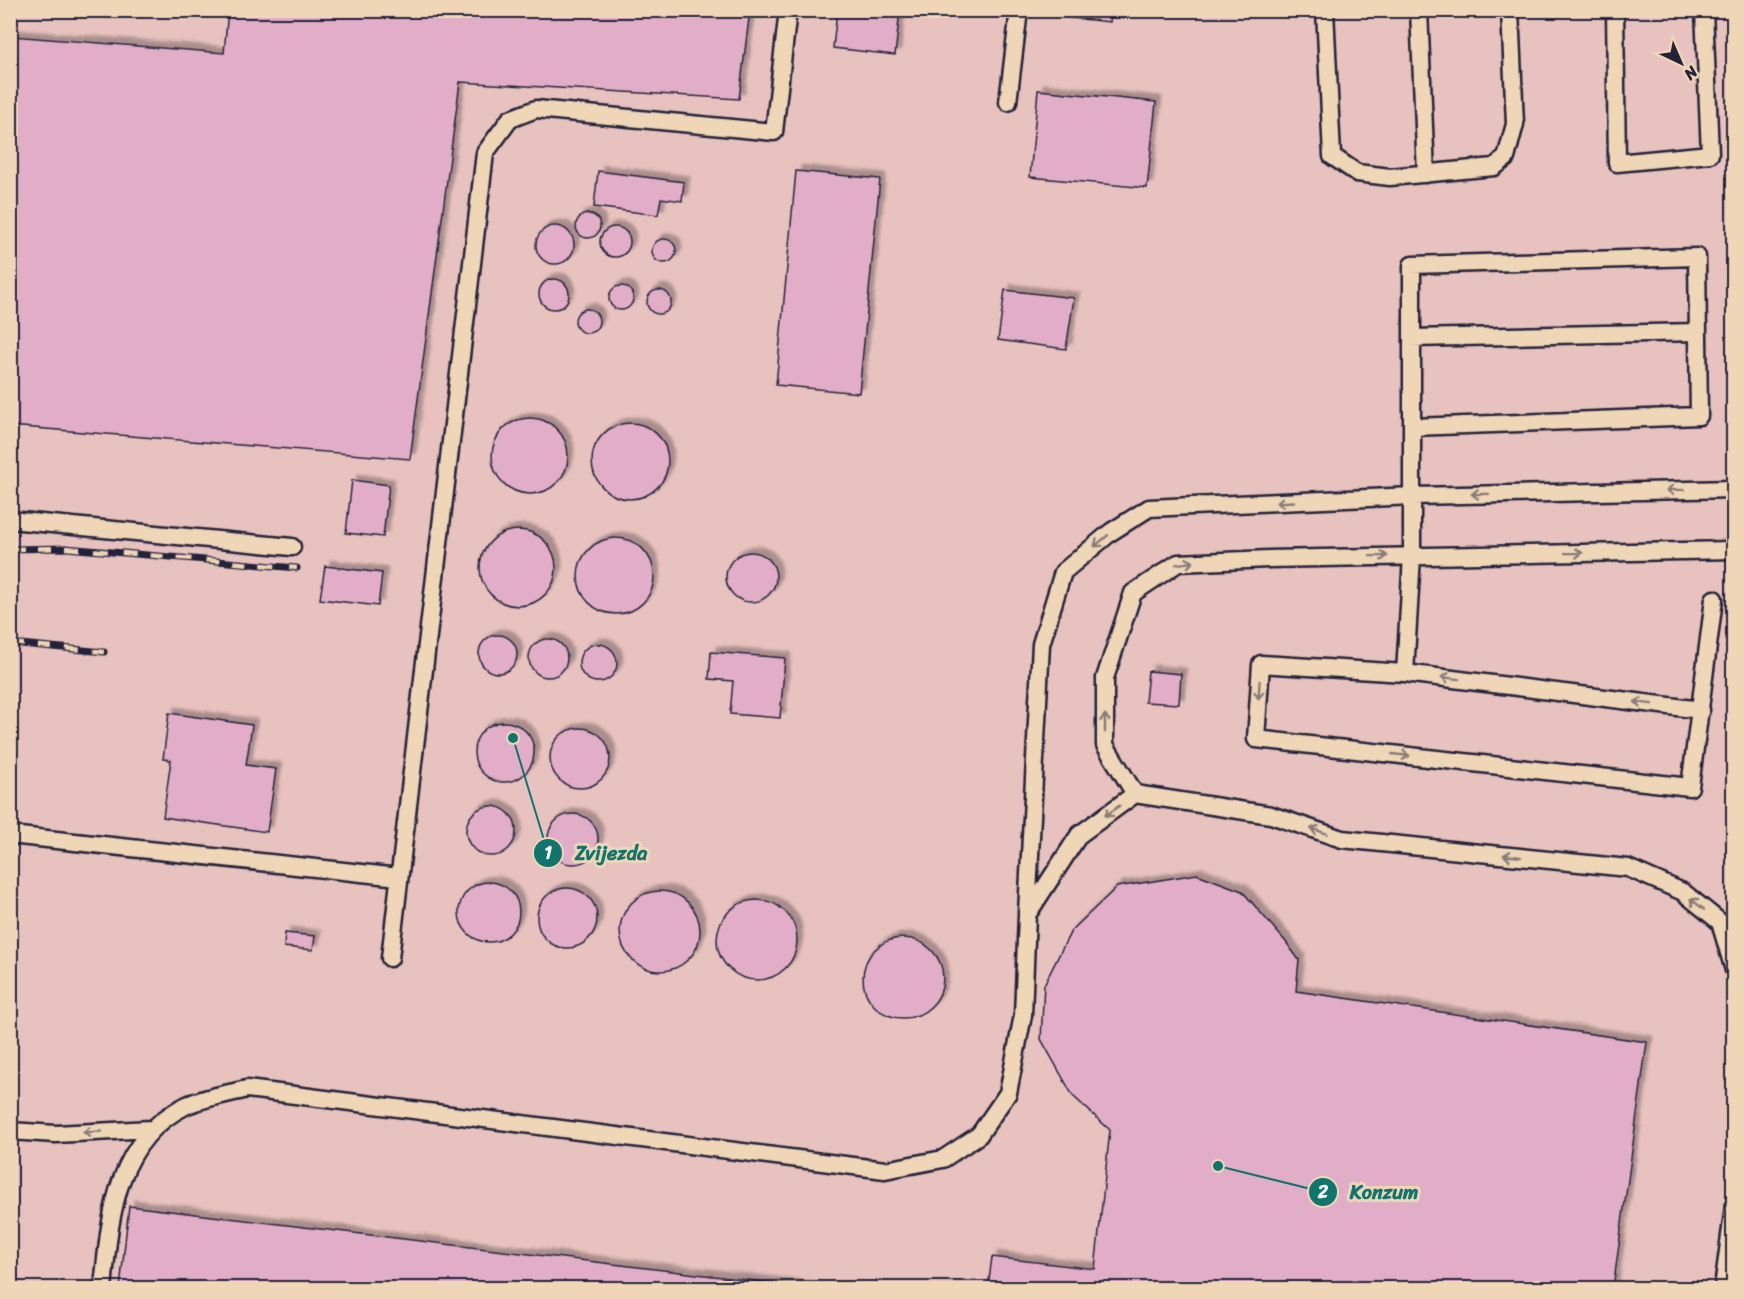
<svg xmlns="http://www.w3.org/2000/svg" width="1744" height="1299" viewBox="0 0 1744 1299" font-family="Sriracha,sans-serif">
<style>
.built{fill:#e8c2bf}
.building{fill:#e2aec7;stroke:#22223b;stroke-width:1.5;filter:url(#shadow)}
.lines{fill:none;stroke-linecap:round;stroke-linejoin:round}
.lane-casing{stroke:#22223b;stroke-width:21}
.lane{stroke:#efd6b7;stroke-width:16}
.rail-casing{stroke:#22223b;stroke-width:7}
.rail{stroke:#efd6b7;stroke-width:4.5;stroke-dasharray:14;stroke-linecap:butt}
.oneway{stroke:#887c79}
.leader{fill:none;stroke:#0f766e;stroke-width:2}
.callout-dot{fill:#0f766e;stroke:#efd6b7;stroke-width:2}
.mark-label{font-size:18px;text-anchor:middle;font-weight:bold;fill:#fff}
.callout-label{font-size:20px;text-anchor:middle;font-weight:bold;fill:#0f766e;stroke:#efd6b7;stroke-width:6;stroke-linejoin:round;paint-order:stroke}
</style>
<defs>
<filter id="shadow"><feDropShadow dx="5.5" dy="-5.5" stdDeviation="1.5" flood-color="#0004"/></filter>
</defs>
<rect width="100%" height="100%" fill="#ebcabc"/>
<filter id="ink" filterUnits="userSpaceOnUse"><feTurbulence type="fractalNoise" baseFrequency=".0167" numOctaves="2"/><feDisplacementMap in="SourceGraphic" scale="12" xChannelSelector="R" yChannelSelector="G"/><feConvolveMatrix kernelMatrix="1 2 1 2 8 2 1 2 1" color-interpolation-filters="sRGB"/></filter>
<g filter="url(#ink)">
<!-- built -->
<path class="built" d="M10,11H1733V1288H11Z"/>
<!-- building -->
<path class="building" d="M228,10H750L739,99L460,82L410,459L10,426L12,36L224,53Z
M837,10H900L895,55L833,48Z
M1044,10H1111L1110,22L1043,15Z
M1038,90L1156,102L1147,188L1030,177Z
M598,171L684,182L682,201L661,198L658,215L594,207Z
M796,171L880,179L859,393L776,385Z
M576 226a12 12 0 1 1 24 0a12 12 0 1 1-24 0Z
M536 245a19 19 0 1 1 38 0a19 19 0 1 1-38 0Z
M600 242a15 15 0 1 1 30 0a15 15 0 1 1-30 0Z
M652 251a12 12 0 1 1 24 0a12 12 0 1 1-24 0Z
M539 294a15 15 0 1 1 30 0a15 15 0 1 1-30 0Z
M609 298a12 12 0 1 1 24 0a12 12 0 1 1-24 0Z
M647 302a12 12 0 1 1 24 0a12 12 0 1 1-24 0Z
M1005,290L1074,298L1066,349L998,340Z
M575 321a12 12 0 1 1 24 0a12 12 0 1 1-24 0Z
M492 456a38 38 0 1 1 76 0a38 38 0 1 1-76 0Z
M592 461a38 38 0 1 1 76 0a38 38 0 1 1-76 0Z
M352,480L389,485L383,537L346,533Z
M480 568a38 38 0 1 1 76 0a38 38 0 1 1-76 0Z
M578 576a38 38 0 1 1 76 0a38 38 0 1 1-76 0Z
M726 577a25 25 0 1 1 50 0a25 25 0 1 1-50 0Z
M325,566L382,573L378,606L320,599Z
M479 654a19 19 0 1 1 38 0a19 19 0 1 1-38 0Z
M529 658a19 19 0 1 1 38 0a19 19 0 1 1-38 0Z
M579 663a19 19 0 1 1 38 0a19 19 0 1 1-38 0Z
M711,652L785,658L780,718L730,714L733,681L709,679Z
M1148,671L1181,674L1179,704L1145,702Z
M169,713L252,725L246,765L276,769L267,832L163,817L171,760L163,759Z
M474 752a30 30 0 1 1 60 0a30 30 0 1 1-60 0Z
M550 758a30 30 0 1 1 60 0a30 30 0 1 1-60 0Z
M466 831a25 25 0 1 1 50 0a25 25 0 1 1-50 0Z
M548 839a25 25 0 1 1 50 0a25 25 0 1 1-50 0Z
M1197,874L1242,891L1286,942L1299,960L1296,991L1647,1042L1613,1288H988L992,1257L1095,1269L1110,1130L1073,1096L1041,1039L1044,985L1071,931L1117,887Z
M459 912a30 30 0 1 1 60 0a30 30 0 1 1-60 0Z
M537 918a30 30 0 1 1 60 0a30 30 0 1 1-60 0Z
M620 931a40 40 0 1 1 80 0a40 40 0 1 1-80 0Z
M717 940a40 40 0 1 1 80 0a40 40 0 1 1-80 0Z
M285,933L315,936L313,950L284,947Z
M863 978a40 40 0 1 1 80 0a40 40 0 1 1-80 0Z
M129,1206L813,1288H120Z"/>
<g class="lines">
<defs>
<path id="lane" d="M1325,10L1332,156L1357,173L1390,177L1494,167L1506,158L1515,124L1510,10
M1419,10L1426,174
M1615,10L1617,163L1710,154L1704,10
M1008,102L1019,10
M1412,338L1698,332
M10,520L292,547
M1405,673L1412,556V265L1697,257L1699,416L1413,427
M1701,710L1405,673L1261,664L1256,739L1690,787L1714,599
M1135,794L1105,745V678L1133,593L1178,563L1269,559L1734,550
M10,835L399,877
M1027,913L1041,644L1063,572L1111,532L1149,508L1413,496L1734,489
M390,958L485,153L510,119L536,109L774,132L788,10
M10,1131L56,1134L151,1129
M103,1288C110,1219 114,1142 185,1106C201,1098 228,1094 247,1089L885,1170L943,1159L979,1135L1008,1093L1023,1015L1027,915L1079,835L1135,794L1271,815L1342,839L1628,868L1683,892L1720,922L1734,970
M1723,1288L1734,1206"/>
</defs>
<!-- lane casing -->
<use href="#lane" class="lane-casing"/>
<!-- lane -->
<use href="#lane" class="lane"/>
<defs>
<path id="rail" d="M10,549L66,548L297,568
M10,643L104,652"/>
</defs>
<!-- rail casing -->
<use href="#rail" class="rail-casing"/>
<!-- rail -->
<use href="#rail" class="rail"/>
</g>
<!-- one-way arrows -->
<defs><path id="oneway-shaft" d="M-6 0H5M1.5-3L5.5 0L1.5 3" fill="none" stroke-width="1.6" stroke-linecap="round" stroke-linejoin="round" transform="scale(1.5)"/></defs>
<g class="oneway">
<use href="#oneway-shaft" transform="translate(1675 490) rotate(179)"/>
<use href="#oneway-shaft" transform="translate(1480 494) rotate(179)"/>
<use href="#oneway-shaft" transform="translate(1285 502) rotate(177)"/>
<use href="#oneway-shaft" transform="translate(1101 541) rotate(140)"/>
<use href="#oneway-shaft" transform="translate(1574 553) rotate(-1)"/>
<use href="#oneway-shaft" transform="translate(1379 556) rotate(-1)"/>
<use href="#oneway-shaft" transform="translate(1185 563) rotate(-9)"/>
<use href="#oneway-shaft" transform="translate(1450 678) rotate(-173)"/>
<use href="#oneway-shaft" transform="translate(1259 690) rotate(94)"/>
<use href="#oneway-shaft" transform="translate(1643 703) rotate(-173)"/>
<use href="#oneway-shaft" transform="translate(1105 723) rotate(-90)"/>
<use href="#oneway-shaft" transform="translate(1401 755) rotate(6)"/>
<use href="#oneway-shaft" transform="translate(1112 811) rotate(144)"/>
<use href="#oneway-shaft" transform="translate(1319 831) rotate(-161)"/>
<use href="#oneway-shaft" transform="translate(1512 856) rotate(-174)"/>
<use href="#oneway-shaft" transform="translate(1697 904) rotate(-142)"/>
<use href="#oneway-shaft" transform="translate(92 1132) rotate(177)"/>
</g>
</g>
<!-- callouts -->
<path class="leader" d="M513 738L548 853M1218 1166L1323 1192"/>
<g class="callout-dot">
<circle cx="513" cy="738" r="6"/>
<circle cx="1218" cy="1166" r="6"/>
<circle cx="548" cy="853" r="15"/>
<circle cx="1323" cy="1192" r="15"/>
</g>
<g class="mark-label">
<text x="548" y="859">1</text>
<text x="1323" y="1198">2</text>
</g>
<g class="callout-label">
<text x="611" y="860">Zvijezda</text>
<text x="1384" y="1199">Konzum</text>
</g>
<!-- margin -->
<rect width="1744" height="1299" fill="none" stroke="#efd6b7" stroke-width="36"/>
<rect x="18" y="18" width="1708" height="1263" fill="none" stroke="#22223b" stroke-width="2" filter="url(#ink)"/>
<!-- north arrow -->
<g transform="translate(1681 63) rotate(136)" stroke="#efd6b7" stroke-width="4.5" paint-order="stroke">
<path d="M0-4.5L10 22L0 15L-10 22Z" fill="#22223b"/>
<text y="-9" font-size="16" font-weight="bold" text-anchor="middle" fill="#22223b">N</text>
</g>
</svg>
